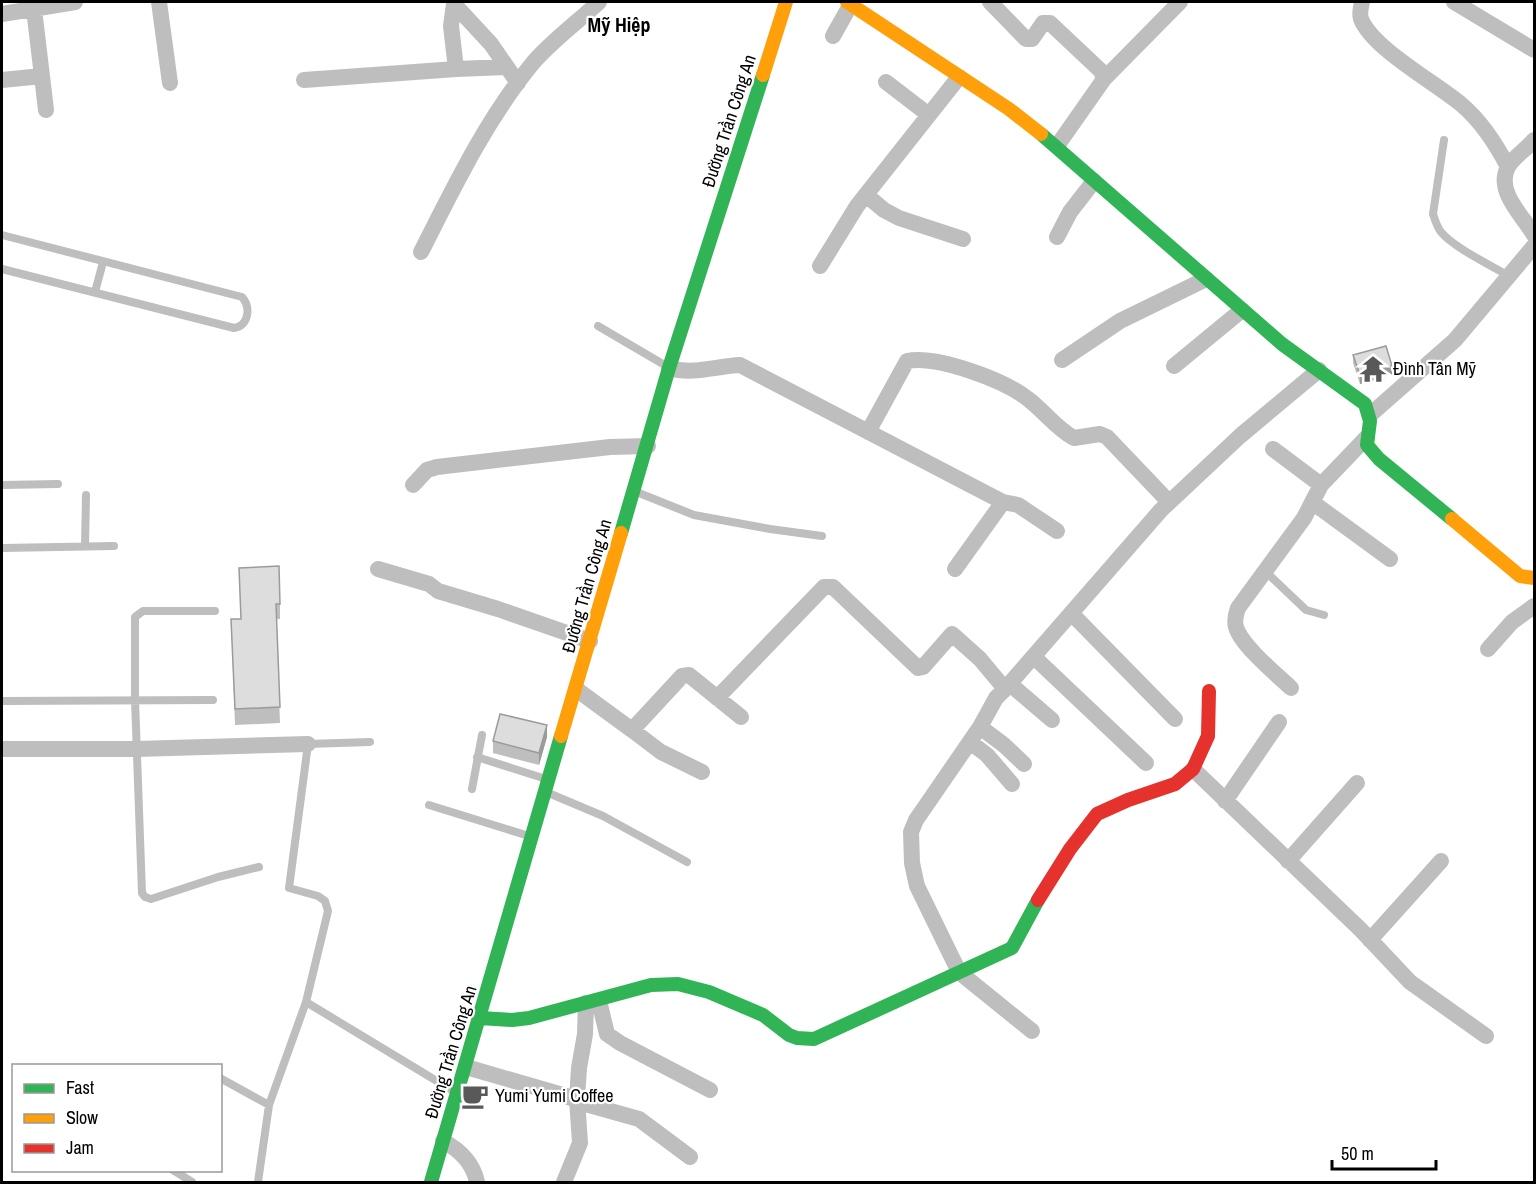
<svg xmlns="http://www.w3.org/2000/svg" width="1536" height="1184" viewBox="0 0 1536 1184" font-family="'Archivo Narrow',sans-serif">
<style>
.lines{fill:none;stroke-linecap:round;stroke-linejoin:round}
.lane{stroke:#bebebe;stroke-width:8}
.street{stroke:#bebebe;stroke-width:16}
.fast{stroke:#30b455;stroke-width:14}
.slow{stroke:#ff9f0a;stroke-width:14}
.jam{stroke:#e5322d;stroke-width:14}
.wall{fill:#bebebe}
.shaded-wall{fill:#9b9b9b}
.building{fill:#ddd;stroke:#9b9b9b;stroke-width:1.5}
.labels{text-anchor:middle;stroke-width:4.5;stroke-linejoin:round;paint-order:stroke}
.street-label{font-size:18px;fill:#000;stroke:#fff}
.poi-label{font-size:18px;fill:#000;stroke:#fff;text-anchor:start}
.neighbourhood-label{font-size:20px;font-weight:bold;fill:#000;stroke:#fff}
</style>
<rect width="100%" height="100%" fill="#fff"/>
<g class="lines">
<!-- lane -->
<path class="lane" d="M1444,140L1433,214C1435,220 1437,227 1441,232C1453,247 1492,266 1509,276
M2,235L242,297C251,307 249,326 234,328L2,269
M95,292L103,262
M598,326L668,367
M2,485L58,484
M634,491L694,515L770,529L822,536
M85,546L86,495
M2,548L114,546
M1265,571L1306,610L1324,615
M215,611H143L135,617V700L142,893L145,897L151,899L218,877L259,867
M2,701L213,700
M477,757L546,779
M472,789L482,735
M546,792L603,816L687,862
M429,805L532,837
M306,1002L455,1092
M220,1078L269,1105
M173,1170L192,1182
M258,1182L269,1105L306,1002L328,911L325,901L318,896L289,888L308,744L370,742"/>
<!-- street -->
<path class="street" d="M159,2L170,83
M454,2V4L491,44L518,83
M990,2L1026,39H1032L1043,23H1050L1101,71L1104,79L1057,146
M1362,2C1361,7 1359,14 1361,19C1373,49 1436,83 1462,105C1482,122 1496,144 1508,167
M1454,2L1534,50
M34,9L46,110
M2,14L75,2
M833,36L851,4
M456,69L506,67
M1104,79L1180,2
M2,80L42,76
M304,80L456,69L451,26L454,4
M886,82L929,115
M1534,140C1527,149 1513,157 1508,167C1495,191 1523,216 1534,235
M866,195L884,210L899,218L963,239
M1057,237L1070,212L1094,181
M421,252C454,187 486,120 532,64C549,43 579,21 599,2
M820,266L857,206L959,77
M1062,360L1120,321L1206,279
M1174,366L1242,310
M669,368C693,375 716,366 740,365L1003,502L1018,505L1057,531
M1371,414L1455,340L1534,246
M868,432L907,361C937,355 1004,380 1028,399C1044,411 1057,429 1074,438L1100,434L1107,437L1169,502
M1273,449L1321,485
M413,485L427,470L437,467L610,447L648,446
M1312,502L1390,559
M378,569L429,584L438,591L498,609L590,641
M955,569L1003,502
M1072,614L1175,719
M1488,649L1512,622L1534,606
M1034,657L1146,763
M1010,684L1052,720
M1291,688C1276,674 1241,645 1236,627C1234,621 1236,614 1238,608L1304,518L1321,485L1367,437
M576,689L632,730L682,676L689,675L741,717
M1005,689L996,698L980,727L916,820L911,832L912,863L917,886L959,972L1032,1031
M717,698L824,587H833L918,668L923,667L952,634L980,659L1005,689L1161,510L1240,436L1319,370
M980,727L1004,745L1024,764
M632,730L661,752L702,772
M970,742L987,755L1012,784
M2,749H136L308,744
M1193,769L1361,930L1410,982L1486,1036
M1225,801L1279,722
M1288,861L1357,783
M1370,940L1441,861
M599,1001L607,1034L620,1043L710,1090
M466,1067L566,1096L589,1105L639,1119L690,1157
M443,1141C460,1150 473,1163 477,1182
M564,1182L580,1143L577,1099L579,1068L585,1034L586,1003"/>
<!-- fast -->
<path class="fast" d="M1041,134L1282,344L1365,404L1370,421L1367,445L1379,459L1452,519
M621,533L669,368L763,75
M480,1018L512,1020L529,1018L651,985L678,984L709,992L763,1015L789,1035L797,1038L814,1039L1012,948L1038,900
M431,1182L561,736"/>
<!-- slow -->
<path class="slow" d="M847,2L1009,109L1041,134
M763,75L786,2
M1452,519L1520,576L1534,578
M561,736L621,533"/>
<!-- jam -->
<path class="jam" d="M1038,900L1070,849L1097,814L1128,800L1175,784L1193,769L1208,736L1209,691"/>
</g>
<!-- wall -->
<path class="wall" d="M1353,355L1392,375L1360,384L1353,363Z
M239,568L280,604V619H276L280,723L235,725L231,619H241Z
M547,737L539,765L493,753V741Z"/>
<!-- shaded-wall -->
<path class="shaded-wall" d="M1392,366V375L1360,384V375Z
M547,725V737L539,765V753Z"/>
<!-- building -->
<path class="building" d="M1386,346L1392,366L1360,375L1353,355Z
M279,566L280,604H276L280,707L235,709L231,619H241L239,568Z
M500,714L547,725L539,753L493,741Z"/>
<!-- icons -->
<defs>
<symbol id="temple-bare" viewBox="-9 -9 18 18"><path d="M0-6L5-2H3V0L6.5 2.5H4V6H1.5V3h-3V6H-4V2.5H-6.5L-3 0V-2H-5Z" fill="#595959" stroke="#fff" stroke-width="2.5" paint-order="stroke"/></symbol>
<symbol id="cafe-bare" viewBox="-9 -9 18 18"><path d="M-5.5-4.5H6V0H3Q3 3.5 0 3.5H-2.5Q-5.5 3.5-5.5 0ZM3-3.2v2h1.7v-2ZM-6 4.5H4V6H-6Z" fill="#595959" stroke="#fff" stroke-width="2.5" paint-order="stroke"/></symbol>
</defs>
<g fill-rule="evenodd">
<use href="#temple-bare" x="1354" y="350" width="38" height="38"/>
<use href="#cafe-bare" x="456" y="1077" width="38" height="38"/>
</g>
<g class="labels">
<!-- street labels -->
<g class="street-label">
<text transform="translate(729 121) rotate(-72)" y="6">Đường Trần Công An</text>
<text transform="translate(587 586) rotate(-74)" y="6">Đường Trần Công An</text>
<text transform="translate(451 1052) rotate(-73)" y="6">Đường Trần Công An</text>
</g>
<!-- poi labels -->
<g class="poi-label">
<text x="1393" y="375">Đình Tân Mỹ</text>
<text x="495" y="1102">Yumi Yumi Coffee</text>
</g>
<!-- neighbourhood labels -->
<g class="neighbourhood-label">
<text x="619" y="32">Mỹ Hiệp</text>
</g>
</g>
<!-- border -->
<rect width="1536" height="1184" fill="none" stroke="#000000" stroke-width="6"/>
<!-- legend -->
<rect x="12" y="1064" width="210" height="108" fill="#ffffff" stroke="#999999" stroke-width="1.5"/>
<rect x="24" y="1084" width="30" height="9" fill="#30b455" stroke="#999999" stroke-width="1.5"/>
<text x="66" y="1094" font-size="18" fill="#000000">Fast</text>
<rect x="24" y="1114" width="30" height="9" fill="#ff9f0a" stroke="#999999" stroke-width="1.5"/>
<text x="66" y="1124" font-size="18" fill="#000000">Slow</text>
<rect x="24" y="1144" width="30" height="9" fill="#e5322d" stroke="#999999" stroke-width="1.5"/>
<text x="66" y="1154" font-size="18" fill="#000000">Jam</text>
<!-- scale -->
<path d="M1332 1160v9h104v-9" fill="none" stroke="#000000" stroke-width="3"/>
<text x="1341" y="1160" font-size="18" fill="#000000" stroke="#ffffff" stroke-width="4.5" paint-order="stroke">50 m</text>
</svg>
